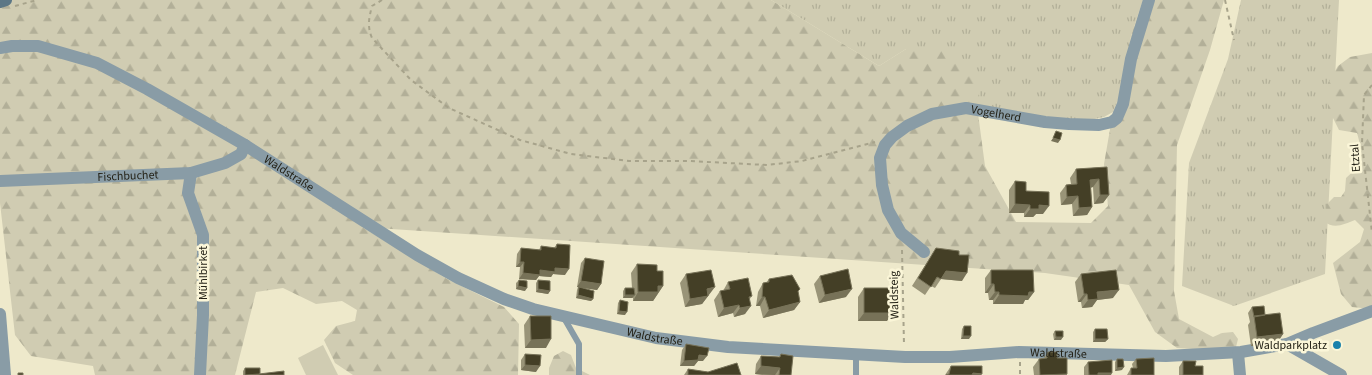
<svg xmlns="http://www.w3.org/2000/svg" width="1372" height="375" viewBox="0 0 1372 375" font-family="'Source Sans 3',sans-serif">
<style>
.grass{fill:url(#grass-tufts)}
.forest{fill:url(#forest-firs)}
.pitch{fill:#d0ccb2}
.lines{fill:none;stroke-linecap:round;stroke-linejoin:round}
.path{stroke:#a7a38b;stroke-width:2;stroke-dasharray:4 4;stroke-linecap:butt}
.lane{stroke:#899ca6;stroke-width:6}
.street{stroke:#899ca6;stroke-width:12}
.secondary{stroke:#5c7786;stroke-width:12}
.wall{fill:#999478}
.shaded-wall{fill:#777258}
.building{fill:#443f26;stroke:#777258}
.poi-dot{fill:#1b82ab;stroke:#fbf6d8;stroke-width:2}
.labels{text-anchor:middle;stroke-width:5;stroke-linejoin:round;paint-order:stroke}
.street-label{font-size:12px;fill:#232116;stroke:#fbf6d8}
.poi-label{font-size:12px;fill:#232116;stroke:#fbf6d8;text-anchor:end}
</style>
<defs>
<pattern id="grass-tufts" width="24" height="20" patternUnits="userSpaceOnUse" patternTransform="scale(1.25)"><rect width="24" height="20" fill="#d0ccb2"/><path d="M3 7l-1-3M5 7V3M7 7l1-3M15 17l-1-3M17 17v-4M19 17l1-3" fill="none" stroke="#b2af98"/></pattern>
<pattern id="forest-firs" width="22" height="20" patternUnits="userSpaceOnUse" patternTransform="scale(1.25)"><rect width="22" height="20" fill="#d0ccb2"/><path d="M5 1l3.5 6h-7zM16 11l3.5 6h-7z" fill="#b2af98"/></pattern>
</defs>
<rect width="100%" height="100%" fill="#eee9cb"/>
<!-- grass -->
<path class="grass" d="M771,0H1143L1131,36L1122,90L1113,112L1104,117L1090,120L1050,119L979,106L906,49L879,66Z
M1241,0H1339L1325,274L1234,306L1182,286L1189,163L1228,59Z"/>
<!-- forest -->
<path class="forest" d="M0,0H771L879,66L906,49L939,48L981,82L977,106L985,166L1016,222L1091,223L1108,206L1104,164L1113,112L1122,90L1131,36L1143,0H1224L1210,50L1177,145L1174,291L1179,319L1213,337L1222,333L1233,332L1238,339L1236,347L1208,350L1177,348L1155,332L1129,285L1045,273L362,227L447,279L504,307L519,324L518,375H353L335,363L324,340L336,326L355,321L357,310L342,301L316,304L283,288L256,292L235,375H95L93,366L31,356L15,335L0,203Z
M1372,53V309L1352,307L1341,294L1333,263L1360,242L1364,229L1355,220C1344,224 1334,230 1324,221L1327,204L1334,197H1341L1345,191L1346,178L1359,166L1357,150L1360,144L1357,133L1339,130L1328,108L1327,85L1338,66L1350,57Z
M563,351L571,355L576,368L590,375H549V368L554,356Z"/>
<!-- pitch -->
<path class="pitch" d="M323,345L338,375H306L298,358Z"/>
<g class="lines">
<!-- path -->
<path class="path" d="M382,0L372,6C369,18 367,26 372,38L411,80L449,108L520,140L571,154L629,161H689L767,165L802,161L875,142
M1225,0L1234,40
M15,6L37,0
M1372,85L1364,95L1362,143L1372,233
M902,250L904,345
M1020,362V375"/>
<!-- lane -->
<path class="lane" d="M564,318L579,344V375
M856,354V375"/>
<!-- street -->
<g class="street">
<path id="s1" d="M0,48L12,46H38L97,63L147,89L245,145L417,255L458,278L504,299L533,309L656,338L728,347L905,357H950L1019,352L1166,356L1241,352L1287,344L1313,333L1372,311"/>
<path d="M191,173L188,193L203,235V315L200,375"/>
<path id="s2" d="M0,181L191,173L225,163L241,154L245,145"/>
<path id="s3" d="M924,252L901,233L888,210L882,185L880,158L885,145L892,137L907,126L932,114L966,108L1045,122L1069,124L1099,125L1112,122L1117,118L1123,104L1131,59L1149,0"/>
<path d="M0,314L5,375"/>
<path d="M1287,344L1341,375"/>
<path d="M1238,353L1240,375"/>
</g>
<!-- secondary -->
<path class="secondary" d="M0,2L6,0"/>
</g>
<!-- wall -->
<path class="wall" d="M1107,167L1109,195L1103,203L1094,204L1093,187L1091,188L1092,207L1087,215L1073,216L1072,204L1061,205L1060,193L1066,185L1071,184L1070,178L1076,169Z
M1015,181L1026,191L1043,214H1036L1033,217H1024V213H1009V190Z
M557,244L565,275L553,274L551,277L539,276L536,280L519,279L520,267H516L517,254L521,248L539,250L541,246L554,248Z
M936,248L959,255L962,281L941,279L935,288L931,286L925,295L912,286Z
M585,258L601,284L597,290L583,288L593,299L591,301L576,298L577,290L578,287H577L581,263Z
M637,264L657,271L663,286L653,301H633V298H623V291L625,288H632L631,273Z
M991,270L1034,292L1028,300H1025L1023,304H993V300H989L988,293H985V278Z
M686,274L709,296H708L702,304L685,307L680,283Z
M1081,274L1113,298L1097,300L1092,307L1082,308L1081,302H1078L1075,282Z
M820,276L846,297L819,303L814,284Z
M769,279L798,292L800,302L794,310L763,318L760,306H756L758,292L763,283H766Z
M519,280L525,291L516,289V283Z
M538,280L550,291L548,294L536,292V283Z
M728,282L752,296L749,300L745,314L734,317L733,313L718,317L714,300L720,291H723Z
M864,288L887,321H858V297Z
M620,300L625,315L617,314L618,303Z
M1252,307L1265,315L1283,334L1277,343L1251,346L1248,325L1250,322L1248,313Z
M530,316L546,348H525L524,325Z
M964,326L969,339H961L962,329Z
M1095,329L1108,339L1105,342H1093V332Z
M1055,331L1061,340H1054L1053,334Z
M686,344L703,361H698L694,366H680L682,350Z
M1048,352L1057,358L1067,374V375H1034L1033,367L1039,359L1044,358Z
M525,354L536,372L521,370V360Z
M781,354L791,375H762L755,374L756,364L761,356L779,357Z
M1117,359L1122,370L1115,371V362Z
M1136,359L1154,375H1127L1131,368H1133L1132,364Z
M1183,361L1195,366L1203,375H1179V367Z
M1088,362L1111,375H1084V367Z
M951,366L981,375H945Z
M245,368L260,374L284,375H243V371Z
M688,369L708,372L741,375H684Z"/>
<!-- shaded-wall -->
<path class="shaded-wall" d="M1053,138L1060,140L1058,143L1051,141Z
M1099,179L1093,187L1084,188L1090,180Z
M1100,195H1109L1103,203L1094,204Z
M1078,196L1072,204L1061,205L1067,197Z
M1015,204L1030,205L1024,213H1009Z
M1039,205L1049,206L1043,214H1036L1033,217H1024L1030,209Z
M1092,207L1087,215L1073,216L1079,208Z
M520,262H524L520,267H516Z
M555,268L569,269L565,275L553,274L551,277L539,276L536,280L519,279L523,273Z
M946,271L967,273L962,281L941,279Z
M581,281L601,284L597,290L577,287Z
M991,284H994L988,293H985Z
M518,286L527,288L525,291L516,289Z
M658,286H663L653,301H633L638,292Z
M715,287L702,304L685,307L690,299L707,289Z
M538,289L550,291L548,294L536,292Z
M852,289L846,297L819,303L825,295Z
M1119,290L1113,298L1097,300L1092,307L1082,308L1088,300L1097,292Z
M995,292H999L993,300H989Z
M1029,292H1034L1028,300H1025L1023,304H993L999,295Z
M1084,294H1087L1081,302H1078Z
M578,295L593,299L591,301L576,298Z
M625,295H635L632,298H623Z
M762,297H765L760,306H756Z
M800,302L794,310L763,318L769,310Z
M739,305L733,313L718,317L724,308Z
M751,306L745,314L734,317L740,308Z
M619,311L627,312L625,315L617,314Z
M864,313H893L887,321H858Z
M1283,334L1277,343L1251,346L1257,337Z
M963,336H971L969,339H961Z
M1056,337H1063L1061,340H1054Z
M551,339L546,348H525L531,340Z
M1095,339H1108L1105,342H1093Z
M699,355L707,356L703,361H698L694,366H680L684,361Z
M525,365L540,366L536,372L521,370Z
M761,366L780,368L775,375L755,374Z
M1124,367L1122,370L1115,371L1117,368Z
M973,373L982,374L981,375H972Z
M1098,373H1112L1111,375H1097Z"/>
<!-- building -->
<path class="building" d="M1056,131L1062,133L1060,140L1053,138Z
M1107,167L1109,195H1100L1099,179L1090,180L1092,207L1079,208L1078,196L1067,197L1066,185L1077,184L1076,169Z
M1015,181L1026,182V191L1049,192V206L1039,205V209H1030V205L1015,204Z
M557,244L570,245L569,269L555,268V272L540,270V275L523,273L524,262H520L521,248L541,250V246L556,248Z
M936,248L959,251V255H969L967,273L946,271L941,279L937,277L931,287L918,278Z
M585,258L604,261L601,284L581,281Z
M637,264L657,265V271H663V286H658V292H638Z
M848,269L852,289L825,295L820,276Z
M711,270L715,287L707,289L708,296L690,299L686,274Z
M991,270H1033L1034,292H1029L1028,296L999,295V292H995L994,284H991Z
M1116,270L1119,290L1097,292L1098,299L1088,300L1087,294H1084L1081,274Z
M792,275L800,289L798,291L800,302L769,310L765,297H762L763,283L769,282V279Z
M748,278L752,296L749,297L751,306L740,308L739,305L724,308L720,291L730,289L728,282Z
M519,280L527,281V288L518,286Z
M538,280L550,281V291L538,289Z
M579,287L594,291L593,299L578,295Z
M625,288H634L635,295H625Z
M864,288H892L893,313H864Z
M620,300L628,302L627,312L619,311Z
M1264,306L1265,315L1254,317L1252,307Z
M1280,313L1283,334L1257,337L1254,316Z
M530,316H551V339L531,340Z
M964,326H971V336H963Z
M1095,329H1107L1108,339H1095Z
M1055,331H1063V337H1056Z
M686,344L709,348L707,356L699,355L698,360L684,361Z
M1048,352H1057V358H1067V374L1040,375L1039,359L1047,358Z
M525,354L541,355L540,366L525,365Z
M781,354L793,356L791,375H779L780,368L761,366V356L780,357Z
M1154,358V375H1131V368H1137L1136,359Z
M1117,359H1123L1124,367L1117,368Z
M1112,360V373H1098V375H1089L1088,362Z
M1183,361H1196L1195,366H1203V375H1183Z
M737,363L741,375H688V369L708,372Z
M951,366H982V374L973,373L972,375H946L949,374Z
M245,368H260V374L245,375Z
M284,371V375H259V374Z
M18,373H23V375H18Z"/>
<!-- markers -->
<circle class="poi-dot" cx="1337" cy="345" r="5"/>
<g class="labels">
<!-- street labels -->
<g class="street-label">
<text dy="4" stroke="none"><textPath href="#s3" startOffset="245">Vogelherd</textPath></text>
<text transform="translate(1355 158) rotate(-94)" y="4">Etztal</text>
<text dy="4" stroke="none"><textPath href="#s1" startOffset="321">Waldstraße</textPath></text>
<text dy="4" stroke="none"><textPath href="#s2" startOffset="128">Fischbuchet</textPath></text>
<text transform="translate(203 273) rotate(-90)" y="4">Mühlbirket</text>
<text transform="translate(894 295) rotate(-91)" y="4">Waldsteig</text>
<text dy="4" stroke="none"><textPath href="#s1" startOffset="726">Waldstraße</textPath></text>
<text dy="4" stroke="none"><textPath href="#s1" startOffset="1131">Waldstraße</textPath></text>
</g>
<!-- poi labels -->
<g class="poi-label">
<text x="1327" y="349">Waldparkplatz</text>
</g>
</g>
</svg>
